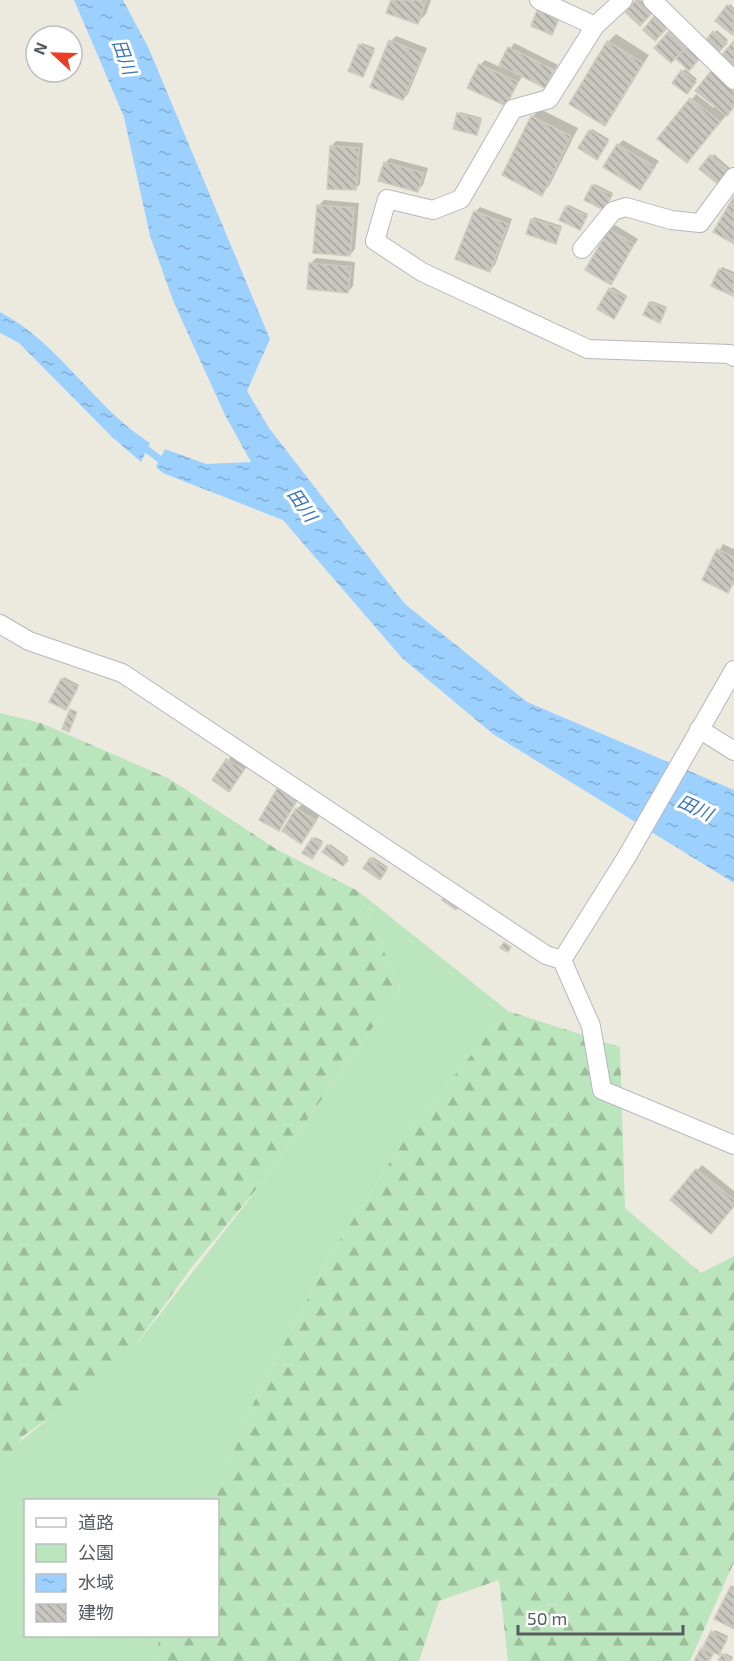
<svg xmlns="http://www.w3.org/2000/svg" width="734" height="1661" viewBox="0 0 734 1661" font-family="'Exo 2','Noto Sans JP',sans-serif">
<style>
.green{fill:#bbe5bc}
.forest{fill:url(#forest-firs)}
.water{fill:url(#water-ripples)}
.shadow{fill:#0003}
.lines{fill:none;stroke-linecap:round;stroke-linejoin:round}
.stream{stroke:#9cd1ff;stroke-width:7}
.building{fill:url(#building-back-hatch);stroke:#d1cbbe;stroke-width:1.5}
.street-casing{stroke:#b5b8bd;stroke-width:20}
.street{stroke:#fff;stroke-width:18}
.labels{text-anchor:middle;stroke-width:6;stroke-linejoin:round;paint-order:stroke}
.water-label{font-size:18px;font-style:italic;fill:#3c76ba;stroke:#fff}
</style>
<defs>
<pattern id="forest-firs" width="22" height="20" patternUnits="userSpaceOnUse" patternTransform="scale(1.5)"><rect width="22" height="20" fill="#bbe5bc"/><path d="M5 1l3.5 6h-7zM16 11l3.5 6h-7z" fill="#9bbd9c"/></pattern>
<pattern id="water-ripples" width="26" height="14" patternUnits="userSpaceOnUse" patternTransform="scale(1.5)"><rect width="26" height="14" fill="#9cd1ff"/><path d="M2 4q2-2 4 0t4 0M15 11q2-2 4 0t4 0" fill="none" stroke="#82add2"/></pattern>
<pattern id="building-back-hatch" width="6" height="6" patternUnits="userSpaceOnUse" patternTransform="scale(1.5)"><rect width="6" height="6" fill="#c9c6bf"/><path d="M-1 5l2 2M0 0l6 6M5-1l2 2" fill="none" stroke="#a6a49f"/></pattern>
</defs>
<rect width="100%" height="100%" fill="#eceadf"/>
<!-- green -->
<path class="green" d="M358,891L508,1011L417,1120L331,1254L254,1402L214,1500H26V1636H161L152,1661H0V1466L17,1444L129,1354L265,1179L400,989Z"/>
<!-- forest -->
<path class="forest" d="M0,713L41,723L168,778L276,849L358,891L400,989L265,1179L191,1268L119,1368L22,1437L0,1473Z
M508,1011L620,1047L625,1208L701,1273L734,1256V1562L690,1661H508L499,1580L439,1601L419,1661H152L161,1636H218V1500H214L254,1402L331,1254L417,1120Z"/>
<!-- water -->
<path class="water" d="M74,0H123L149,49L270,339L247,391L269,428L405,604L527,702L734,790V883L493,734L402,658L283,520L163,473L156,467L165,449L206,464L251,462L225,415L174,303L150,236L124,117Z
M0,312C63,346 92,406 150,443L141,462L112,437L19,343L0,333Z"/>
<!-- shadow -->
<path class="shadow" d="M392,0H431L426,14L418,22Z
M730,4L734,8L733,33L717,20Z
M673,30L701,55L689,69L675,57L656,48Z
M717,30L728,40L718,51L707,41Z
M616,34L649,55L612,116L604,124L608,42Z
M396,36L427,48L408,94L403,99L391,41Z
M362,43L375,48L363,75L360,45Z
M514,43L558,65L545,86L523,75L506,104L480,65L485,60L500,67Z
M717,67L734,81V106L692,156L660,139L696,94L714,108L712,72Z
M685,69L697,79L689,90L683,71Z
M540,109L578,128L549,186L542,194L532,117Z
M460,112L482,118L476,134L458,114Z
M592,129L609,139L599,156L590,131Z
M623,140L659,161L640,188L618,145Z
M336,141L363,143L360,184L355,189L331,147Z
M714,154L731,169L719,183L701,169Z
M390,158L428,168L423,185L418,190L385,163Z
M595,184L613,193L606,206L593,186Z
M324,200L359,203L355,249L350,255L318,206Z
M569,205L588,214L582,226L567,207Z
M480,207L512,219L495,265L489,270L475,212Z
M534,217L562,226L555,242L532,220Z
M615,225L638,239L611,283L610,230Z
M316,258L355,262L353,286L348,292L311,263Z
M722,267L734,272L733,294L720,270Z
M613,287L627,296L616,315L610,289Z
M652,301L667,307L660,321L650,303Z
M723,544L733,549L734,547V584L728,591L704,580Z
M64,677L79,685L66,709L62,680Z
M233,754L248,765L229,790L214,780Z
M302,804L320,815L301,842L297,809Z
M315,837L323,841L314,855L313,839Z
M330,844L348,857L345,862L328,846Z
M373,857L388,867L382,876L371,859Z
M702,1165L734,1191V1205L673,1200Z
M715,1630L728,1636L721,1651L719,1653L714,1650L709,1661H696Z
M725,1653L733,1657L731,1661H720Z"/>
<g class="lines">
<!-- stream -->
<path class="stream" d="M141,445L166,464"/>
</g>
<!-- building -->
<path class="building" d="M391,0H426L418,24L386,13Z
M636,0H640L653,12L640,26L625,12Z
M727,5L734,12L733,35L715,21Z
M537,10L559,19L552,35L531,26Z
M656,14L669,26L655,41L643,30Z
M669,31L686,47L671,63L654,48Z
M713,31L727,43L718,53L704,42Z
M389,40L423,54L403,100L370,87Z
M607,41L643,63L605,126L569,104Z
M734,41V71L719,58Z
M359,44L374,51L363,77L348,71Z
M508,47L554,70L545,88L499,65Z
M686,47L700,58L689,71L676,59Z
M479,64L518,82L506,106L467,88Z
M681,70L696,82L687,94L672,83Z
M711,71L734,89V107L727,116L695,91Z
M690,98L720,122L687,163L657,139Z
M457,113L481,120L477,135L453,129Z
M531,116L571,136L542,196L502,175Z
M589,130L608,142L597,160L578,148Z
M617,144L655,167L640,190L603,167Z
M330,146L359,148L356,190L327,189Z
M710,155L730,172L719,185L699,169Z
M384,162L424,173L418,192L378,181Z
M592,185L612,195L604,210L584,200Z
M734,196V244L713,232Z
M317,205L354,208L350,256L313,253Z
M566,206L587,216L580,230L559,220Z
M474,211L508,224L490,272L455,259Z
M531,219L561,228L556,244L526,234Z
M609,229L634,244L611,285L585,270Z
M309,263L351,267L348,293L307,289Z
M719,269L734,275L733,296L711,286Z
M609,288L626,298L614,319L597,309Z
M649,302L666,309L660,323L643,315Z
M717,549L734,557V581L728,593L702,580Z
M61,679L78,687L66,710L49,702Z
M70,709L77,712L69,732L62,729Z
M226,759L244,770L229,792L212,780Z
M278,787L298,799L279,831L259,820Z
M296,808L316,821L301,844L282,831Z
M312,838L322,844L312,859L302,853Z
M327,845L348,860L343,866L322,852Z
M370,858L387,869L380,880L363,868Z
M445,896L459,906L456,910L442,900Z
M504,942L511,947L508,952L500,948Z
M696,1169L734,1200V1206L711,1234L670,1200Z
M731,1586L734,1587V1629L714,1619Z
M711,1631L727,1639L719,1655L703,1647Z
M701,1648L713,1654L709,1661H694Z
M722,1654L732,1659L731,1661H718Z"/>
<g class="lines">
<defs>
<path id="street" d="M539,0L595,26L623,0
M652,0L734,80
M595,26L549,99L513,109L461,199L433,210L387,199L375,241L422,272L588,349L730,354L734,357
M582,249L613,211L626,207L671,220L700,223L734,177
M0,624L29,641L122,673L546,955L562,960
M734,670L626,858L562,960L591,1026L602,1090L734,1145
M699,729L734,751"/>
</defs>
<!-- street casing -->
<use href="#street" class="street-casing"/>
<!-- street -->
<use href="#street" class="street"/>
</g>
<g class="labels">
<!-- water labels -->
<g class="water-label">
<text transform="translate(124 57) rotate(70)" y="6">田川</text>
<text transform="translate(302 505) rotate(55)" y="6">田川</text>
<text transform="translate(695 808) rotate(25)" y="6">田川</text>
</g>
</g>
<!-- legend -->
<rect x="24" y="1499" width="195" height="138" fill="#ffffff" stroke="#bcbec0" stroke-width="1.5"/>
<rect x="36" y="1518" width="30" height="9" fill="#ffffff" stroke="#bcbec0" stroke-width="1.5"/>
<text x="78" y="1529" font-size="18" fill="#585c61">道路</text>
<rect x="36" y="1544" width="30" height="18" fill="#bbe5bc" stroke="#bcbec0" stroke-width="1.5"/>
<text x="78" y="1559" font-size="18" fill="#585c61">公園</text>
<rect x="36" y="1574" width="30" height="18" fill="url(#water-ripples)" stroke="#bcbec0" stroke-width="1.5"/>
<text x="78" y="1589" font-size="18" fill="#585c61">水域</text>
<rect x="36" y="1604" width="30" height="18" fill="url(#building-back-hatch)" stroke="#bcbec0" stroke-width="1.5"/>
<text x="78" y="1619" font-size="18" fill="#585c61">建物</text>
<!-- north arrow -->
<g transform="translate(54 54) rotate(292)"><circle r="28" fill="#ffffff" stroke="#bcbec0" stroke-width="1.5"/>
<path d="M0-4.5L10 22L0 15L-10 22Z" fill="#eb3c26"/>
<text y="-9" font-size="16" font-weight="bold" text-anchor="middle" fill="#585c61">N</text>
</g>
<!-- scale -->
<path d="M518 1625v9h165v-9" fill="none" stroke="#585c61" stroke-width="3"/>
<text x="527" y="1625" font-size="18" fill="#585c61" stroke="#ffffff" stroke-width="4.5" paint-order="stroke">50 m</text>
</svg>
